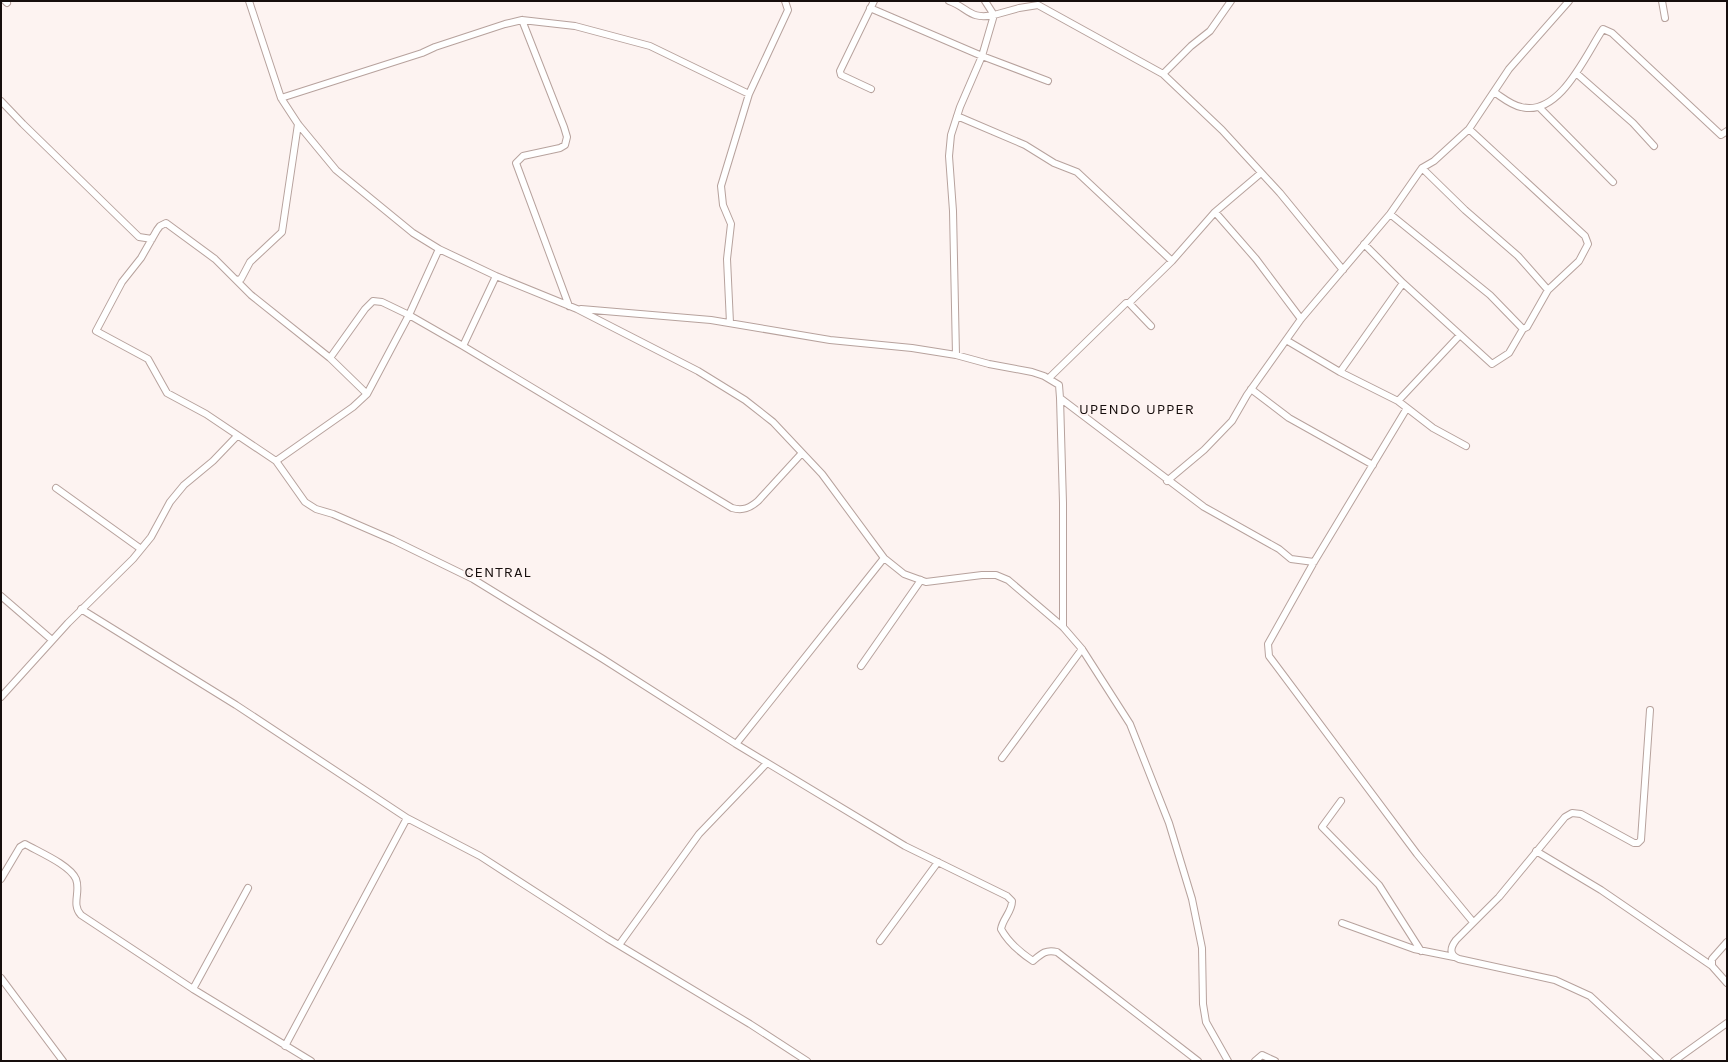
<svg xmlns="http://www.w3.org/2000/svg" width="1728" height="1062" viewBox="0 0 1728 1062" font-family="Karla,sans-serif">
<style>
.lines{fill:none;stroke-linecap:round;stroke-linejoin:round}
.minor-casing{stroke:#b7a29d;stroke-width:8}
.minor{stroke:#fff;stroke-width:6}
.labels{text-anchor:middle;stroke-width:4;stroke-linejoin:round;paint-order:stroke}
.quarter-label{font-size:15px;letter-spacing:1px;fill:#160e0d;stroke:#fdf3f1}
</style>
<rect width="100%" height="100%" fill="#fdf3f1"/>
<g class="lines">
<defs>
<path id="minor" d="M5,1L7,3
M249,1L281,98L298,124L336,170L413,233L439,249L496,276L577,309L698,371L745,400L773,422L822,474L884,558L904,574L926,582L982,575H996L1008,580L1063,627L1082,649L1130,724L1169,823L1192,899L1202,948L1203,1004L1206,1022L1228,1061
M949,1C969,8 969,20 994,15L985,1
M1662,1L1665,18
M870,8L982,56L1048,81
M522,20L564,127L567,137L565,145L560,148L523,156L516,163L569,306
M1576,73L1633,123L1654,146
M1163,74L1191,46L1210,31L1231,1
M871,89L841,75L840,71L874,1
M1494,92C1503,98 1511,105 1521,107C1560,117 1586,54 1603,29L1612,33L1721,135L1727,131
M281,98L422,53L435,47L505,24L522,20L575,26L650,46L749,94
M1,101L23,124L139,237L152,239
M1539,107L1613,182
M957,116L1025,145L1054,163L1077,172L1172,261
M1422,168L1465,210L1518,256L1548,290
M1215,212L1256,259L1301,319
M1390,214L1490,295L1523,329
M1364,244L1403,283L1492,364L1509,353L1523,329L1527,327L1548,290L1579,261L1588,244L1585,236L1469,129
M237,280L241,279L250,262L282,232L298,124
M1129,303L1172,261L1215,212L1261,173
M581,309L711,320L830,340L912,348L956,355L989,364L1032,372L1044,376L1059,385L1060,398L1204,507L1279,549L1291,559L1314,562
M730,323L727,259L731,224L723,205L721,186L749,94L788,10L785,1
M1286,340L1340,372L1398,401L1433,428L1466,446
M463,346L496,276
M956,355L953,211L949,156L951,135L960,107L982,56L994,15L1019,8L1038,5L1163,74L1222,130L1280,193L1343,270
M330,358L365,309L373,301L382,302L409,315L463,346L732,508C743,511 750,508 758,501L802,453
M1340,372L1403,283
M1049,378L1126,303H1129L1151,326
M1251,389L1289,418L1373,465
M367,394L330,358L251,295L215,259L166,223L160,226L157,230L141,258L122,282L96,331L148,359L167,393L206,414L276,461L305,502L316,509L333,514L393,540L473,579L603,659L736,744L905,846L1007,896L1012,901C1012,912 1003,918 1001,929C1008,942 1021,953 1033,961C1041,954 1046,949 1057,952L1198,1061
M1060,398L1063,503V627
M1398,401L1460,335
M1407,408L1314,562L1268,644L1269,656L1417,854L1473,922
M276,461L353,407L367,394L409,315L439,249
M1167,481L1204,450L1232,421L1247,395L1301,319L1390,214L1422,168L1434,161L1469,129L1509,69L1569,1
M56,488L141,549
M1,596L52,640
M81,609L236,705L407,818L480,856L607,938L750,1024L807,1061
M861,666L921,580
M1,697L68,623L133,559L151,537L170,502L184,485L213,461L237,436
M1650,710L1641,840L1638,843H1634L1581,814L1572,813L1565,817L1499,897L1456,940C1450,948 1449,955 1459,959L1555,980L1590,996L1660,1061
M736,744L884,558
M1002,758L1082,649
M1341,801L1322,827L1379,885L1421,951
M1536,851L1601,890L1712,966
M1,879L20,847L25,844C39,852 70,865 76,879C81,892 71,904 81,915L193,989L311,1061
M1342,923L1414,949L1454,957
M880,941L938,862
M1727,942L1712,959V966L1727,983
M619,945L699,834L767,763
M1,978L63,1061
M193,989L248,888
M285,1046L407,818
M1255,1061L1262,1055L1275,1061
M1674,1061L1727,1023"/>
</defs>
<!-- minor casing -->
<use href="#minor" class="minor-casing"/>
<!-- minor -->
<use href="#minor" class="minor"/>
</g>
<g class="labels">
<!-- quarter labels -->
<g class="quarter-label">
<text x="1137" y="414">UPENDO UPPER</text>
<text x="498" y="577">CENTRAL</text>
</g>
</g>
<!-- border -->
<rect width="1728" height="1062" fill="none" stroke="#160e0d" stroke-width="4"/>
</svg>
